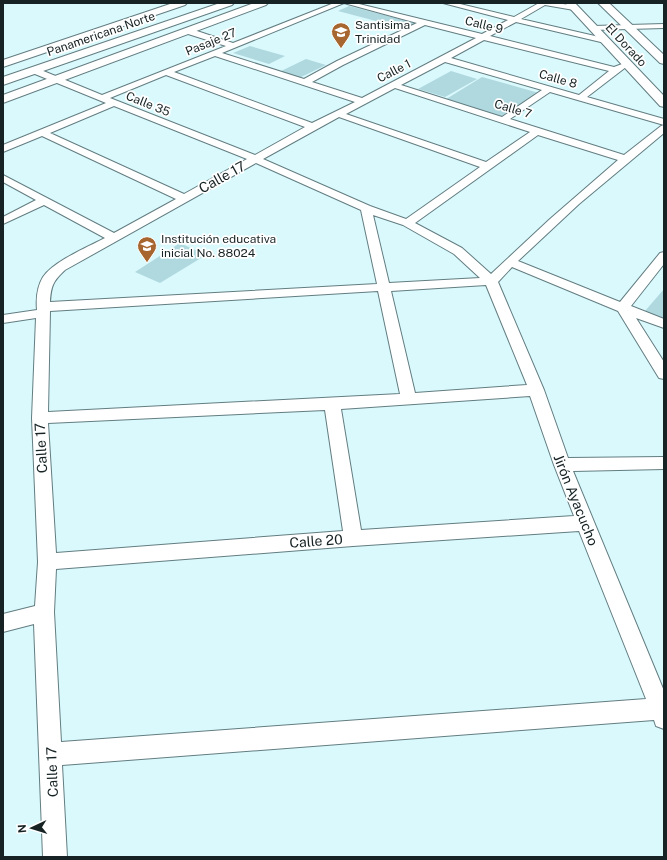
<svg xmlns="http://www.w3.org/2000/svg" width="667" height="860" viewBox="0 0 667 860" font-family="'Public Sans',sans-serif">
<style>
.green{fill:#afd9df}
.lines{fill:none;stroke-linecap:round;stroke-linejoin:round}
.street-casing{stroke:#627d81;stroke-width:2}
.secondary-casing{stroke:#627d81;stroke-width:2}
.highway-casing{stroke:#627d81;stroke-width:2}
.street{fill:#fff;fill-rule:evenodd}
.secondary{fill:#fff;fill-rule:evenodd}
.highway{fill:#fff;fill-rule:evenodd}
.labels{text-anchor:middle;stroke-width:3.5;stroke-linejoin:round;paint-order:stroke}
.far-poi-label{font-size:12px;fill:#172224;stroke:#fff;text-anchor:start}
.far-street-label{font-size:12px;fill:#172224;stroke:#fff}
.street-label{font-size:14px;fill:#172224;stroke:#fff}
</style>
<rect width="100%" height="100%" fill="#daf9fd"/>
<!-- green -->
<path class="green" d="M349,6L419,24L410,30L338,11Z
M250,46L285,56L269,64L233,53Z
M306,59L326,65L297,79L277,73Z
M451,71L477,79L445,97L418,89Z
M482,77L539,93L501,119L443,101Z
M180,243L206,255L160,283L135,272Z
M664,289V319L645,311Z"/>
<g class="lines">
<defs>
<path id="street" d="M334,3H355L482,34L508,20L443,3H456L514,17L539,3H556L577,6V10H574L545,5L521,19L608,39V43H605L516,22L490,36L614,67L622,64L625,65L626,67L587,97L664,119V125L550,92L510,119L624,155L661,126L664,125V133L579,204L518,261L620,302L660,253L664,252V264L631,306L664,319V328L636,318L664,362V379L659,378L618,311L512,267L498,282L544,390L568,458L664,457V469L573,471L664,691V729L656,726L654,720L62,765L67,857H43L34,624L3,632V614L35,606L38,562L32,418L36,318L3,323V315L37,310C36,299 37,287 43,277C54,261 88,247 105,238L44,205L3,224V217L36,200L3,182V175L114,233L176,199L42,136L3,152V145L106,103L30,72L29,70L30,68H36L102,95L226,46L185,33V29H191L233,43ZM344,3L417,23L337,61L304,79L222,53ZM425,25L476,38L362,98L312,82L343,65ZM484,40L609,71L579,95L451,58ZM215,56L355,102L312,123L174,72ZM445,62L542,90L502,117L401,85ZM166,75L305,127L255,155L110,98ZM395,88L530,132L486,162L346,114ZM114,106L247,159L184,194L50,133ZM339,117L480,167L406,219L370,206L263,159ZM538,135L618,160L550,219L491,274L462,248L415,223ZM256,163L361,210L377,284L50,302C51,286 53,281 65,270ZM373,215L403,225L454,254L480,278L389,283ZM486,285L527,385L415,393L391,291ZM378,291L400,394L48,412L50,311ZM530,396L554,465L574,516L361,530L341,409ZM325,410L343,531L56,553L48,423ZM579,531L646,699L61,742L54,612L56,569L353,546Z
M664,24V28L593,30L589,28L593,26Z"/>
<path id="secondary" d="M173,3H187L185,5L3,67V60Z
M254,3H268L266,5L3,103V95Z
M565,3H575L664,96V107L660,106Z
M598,3H609L664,55V64L660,63Z"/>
<path id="highway" d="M220,3H234L232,5L3,85V77Z"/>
</defs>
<!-- street casing -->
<use href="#street" class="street-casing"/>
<!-- secondary casing -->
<use href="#secondary" class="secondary-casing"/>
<!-- highway casing -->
<use href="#highway" class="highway-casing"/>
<!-- street -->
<use href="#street" class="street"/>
<!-- secondary -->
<use href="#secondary" class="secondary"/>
<!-- highway -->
<use href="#highway" class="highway"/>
</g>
<!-- icons -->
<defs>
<symbol id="school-pin" viewBox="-11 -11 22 30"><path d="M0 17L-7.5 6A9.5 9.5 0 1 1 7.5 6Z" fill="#a76630" stroke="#fff"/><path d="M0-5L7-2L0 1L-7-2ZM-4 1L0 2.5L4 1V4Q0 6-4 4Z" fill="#fff"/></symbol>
</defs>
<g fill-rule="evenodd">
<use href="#school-pin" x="330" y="21" width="22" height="30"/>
<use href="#school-pin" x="136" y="235" width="22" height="30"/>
</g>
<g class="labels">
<!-- far-poi labels -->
<g class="far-poi-label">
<text x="355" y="29">Santisima<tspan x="355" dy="14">Trinidad</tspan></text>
<text x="161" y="243">Institución educativa<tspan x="161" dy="14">inicial No. 88024</tspan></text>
</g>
<!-- far-street labels -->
<g class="far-street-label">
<text transform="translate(484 25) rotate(14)" y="4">Calle 9</text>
<text transform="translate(101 34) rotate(-19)" y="4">Panamericana Norte</text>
<text transform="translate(211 42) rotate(-22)" y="4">Pasaje 27</text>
<text transform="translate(626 45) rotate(47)" y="4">El Dorado</text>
<text transform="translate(394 71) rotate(-27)" y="4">Calle 1</text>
<text transform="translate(558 79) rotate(16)" y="4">Calle 8</text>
<text transform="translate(148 104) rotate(22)" y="4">Calle 35</text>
<text transform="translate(513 109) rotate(17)" y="4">Calle 7</text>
</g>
<!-- street labels -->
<g class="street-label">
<text transform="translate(222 177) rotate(-29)" y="5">Calle 17</text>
<text transform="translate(41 448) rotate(-93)" y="5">Calle 17</text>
<text transform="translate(576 500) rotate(68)" y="5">Jirón Ayacucho</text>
<text transform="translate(316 541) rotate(-4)" y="5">Calle 20</text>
<text transform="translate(52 772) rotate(-92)" y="5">Calle 17</text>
</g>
</g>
<!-- border -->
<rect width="667" height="860" fill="none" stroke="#172224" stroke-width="8"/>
<!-- north arrow -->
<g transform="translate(32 828) rotate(266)" stroke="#ffffff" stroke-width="3" paint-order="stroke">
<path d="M0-3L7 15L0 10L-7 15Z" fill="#172224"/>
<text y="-6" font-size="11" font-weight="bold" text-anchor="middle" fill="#172224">N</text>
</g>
</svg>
